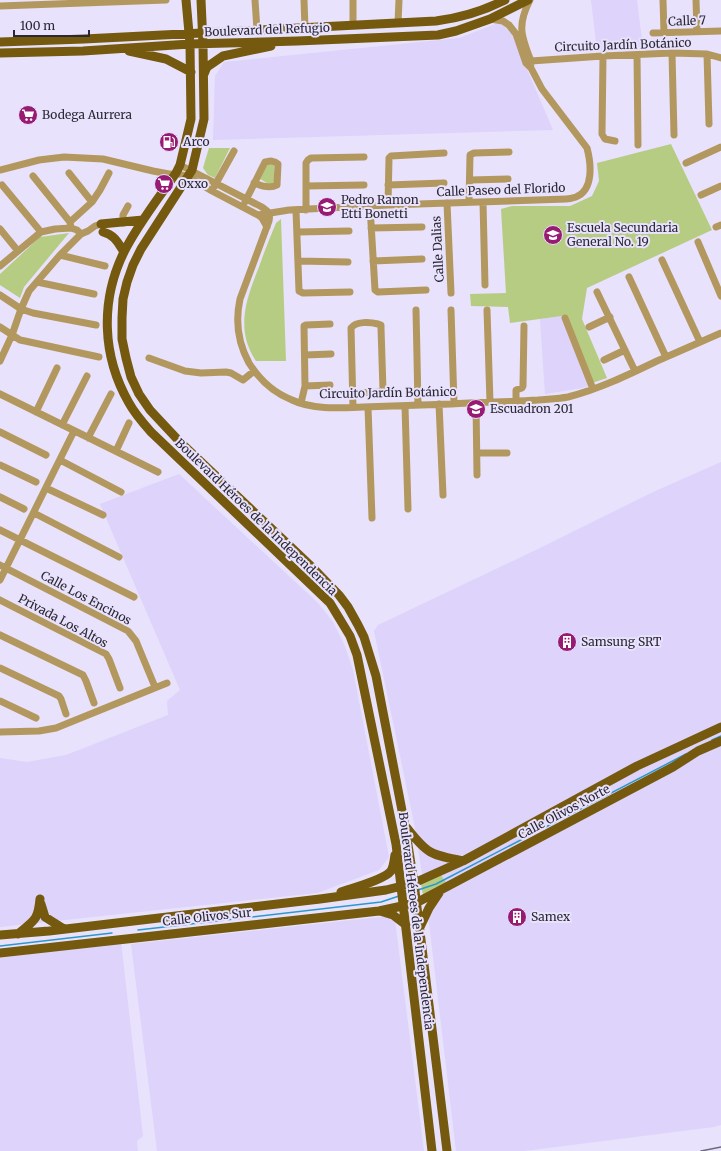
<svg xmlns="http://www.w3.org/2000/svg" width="721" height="1151" viewBox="0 0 721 1151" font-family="Merriweather,serif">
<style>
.built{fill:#ddd3fb}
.green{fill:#b7cc83}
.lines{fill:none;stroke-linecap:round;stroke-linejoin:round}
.stream{stroke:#2a99cb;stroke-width:1.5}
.minor{stroke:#b2985f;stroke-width:7}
.major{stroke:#75590f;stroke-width:9}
.rail{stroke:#6d697a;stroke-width:1.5}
.labels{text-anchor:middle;stroke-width:4;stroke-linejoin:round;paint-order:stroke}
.street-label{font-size:12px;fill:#2b2834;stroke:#e8e2fc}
.poi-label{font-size:12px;fill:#2b2834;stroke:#e8e2fc;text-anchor:start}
</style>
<rect width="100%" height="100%" fill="#e8e2fc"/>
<!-- built -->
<path class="built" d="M591,0H637L643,48L597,51Z
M506,20L553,130L213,140L215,76L224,62L459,38Z
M562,316L589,384L588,386L582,388L545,394L540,319Z
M721,462V1125L714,1127L524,1151H456L427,906L414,823L374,631L378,625L540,548L651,493Z
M179,474L318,603L333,622L344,644L353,670L389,857L379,870L317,893L0,927V758L27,762L66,755L168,715L167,701L180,690L100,504Z
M389,916L395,920L424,1151H157L131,944Z
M121,941L143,1136L137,1141L138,1151H0V958Z"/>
<!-- green -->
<path class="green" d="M671,144L712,230L587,288L582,319L607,378L592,383L562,316L510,323L508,307L471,306L470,294L506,293L501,209L512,206H570L592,196L599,181L597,163Z
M209,148H230L215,178L208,175L203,168L205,161Z
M269,163L274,165V184L267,183L260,179L267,165Z
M281,219L286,361H256C235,330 246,299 259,267C264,252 270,238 276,223Z
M69,233L24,287L20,298L0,285V274L40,237Z
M441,875L447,884L423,895L421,884Z"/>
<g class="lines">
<!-- stream -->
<path class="stream" d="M712,740L721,736
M418,890L436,884L686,754
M405,894L413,891
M138,930L381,902L399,896
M0,946L112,933"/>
<!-- minor -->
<path class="minor" d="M255,0L257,30
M304,0L305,28
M353,0V25
M530,0C517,25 521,36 531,61V64
M663,0L664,33
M696,0L697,31
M0,6L166,0
M398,23L399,0
M653,33L721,31
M672,53L674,135
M707,54L709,124
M637,55L638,145
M603,56L602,134L605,139L615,141
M526,63L531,61L603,56L672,53L707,54L721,58
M686,163L721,147
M180,165L260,206C267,210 271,213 269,221L240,299C235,322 238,343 249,363C259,379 274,393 292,400C313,410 340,408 363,407C392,406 421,405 451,404C480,402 509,402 538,400C548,399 558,399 568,397C599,389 628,375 657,361C678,352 700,342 721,333
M0,170L39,160L64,157L103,159L153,171L169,174H179L189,177L212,191L258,215L262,218L267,227
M69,173L92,202
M33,176L70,222L71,228
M470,180L508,179
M2,185L41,232
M388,185L444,183
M306,186L364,185
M214,187L234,151
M701,195L721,186
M245,202L265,162C270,161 274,160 278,164L277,185C270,189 261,186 254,183
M469,202L470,155L474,153L509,152
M483,202L485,285
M447,203L451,293
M388,205L389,158L391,156L444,153
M370,206L375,290L378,292L426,290
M296,210L299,291L303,293L350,292
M306,210V163L308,160L311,158L364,157
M258,215L289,210L388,205L566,199C569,199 573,198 576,197C594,190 591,163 587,148L542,89L531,68L526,63L516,34L509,25L503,21L490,19
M70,222L92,202L100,190L109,173
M123,223V215L128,206
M716,227L721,225
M371,228L422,227
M0,229L18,251
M297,232L349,231
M698,242L721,296
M60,255L105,266
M662,260L700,342
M298,261L348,262
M373,261L422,259
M0,266L41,232L55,229L71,228L77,230L81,234
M629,277L666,357
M37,282L94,294
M597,292L635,371
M0,295L21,309L33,313L96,325
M416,310L418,405
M451,310L454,403
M487,310L490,402
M565,318L593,389
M0,327L20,340L25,341L99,357
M589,327L610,317
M305,355L331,354
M149,358L185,371L201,373L226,372L231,373L243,380L254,371
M604,360L625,350
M0,361L12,335L21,309L29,291L60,255L81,234L88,231L95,226L101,224
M305,386L330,385
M353,393L379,392L383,391V390L381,328V325L378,324C370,322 356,321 351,328L353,407
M0,394L158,472
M516,402V390L522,388L523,386L524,326
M301,403L305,386L304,326L306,325L330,324
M476,403L477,475
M439,404L443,495
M405,406L408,509
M368,407L372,518
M36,412L57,368
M62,425L87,376
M0,432L46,455
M88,438L111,394
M116,451L129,423
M477,453H507
M60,460L121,492
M0,465L36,482
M46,488L103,515
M0,497L24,509
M34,513L119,557
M0,530L134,597
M0,565L128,631L136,641L155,687
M0,580L74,431
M0,600L106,654L109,659L120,688
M0,635L83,675L86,681L94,703
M0,668L59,696L61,699L66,714
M0,701L36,718
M0,732L39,731L56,728L167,683"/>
<!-- major -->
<path class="major" d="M186,0L190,44L191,119L180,165L176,173C158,199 138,224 124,252C100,301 102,356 129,403C135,414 143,423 151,432L330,603L350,636L357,655L396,844L432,1151
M201,0L203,44L204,119L192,170L141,249L133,265L127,282L123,299L122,318V339L126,358L131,377L139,394L150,410L179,441L314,569L339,595L348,607L358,625L364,637L376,676L405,826L414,883L447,1151
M0,42L84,39L436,21C460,18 483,11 505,0
M129,51L166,59L191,72
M0,53L83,51L190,44L297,41L438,35L456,31L490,19L528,0
M204,74L207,67L223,56L271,46
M101,224L143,220
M103,232C115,235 118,243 124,252
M407,828C427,854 431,855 463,861
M341,892C352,888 384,880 391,871C394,866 394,860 395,855
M41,904L45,917L64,929
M380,911L393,915L406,925
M420,927L429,908L439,893
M18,934C34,920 38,921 40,899
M0,935L49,931L320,899L386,890L414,883L463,861L637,766L721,727
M0,953L379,911L416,903L673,767L698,751L721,741"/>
<!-- rail -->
<path class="rail" d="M701,1151L721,1147"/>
</g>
<!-- icons -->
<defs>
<symbol id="supermarket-disc" viewBox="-11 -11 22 22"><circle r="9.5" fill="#981b73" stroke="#e8e2fc"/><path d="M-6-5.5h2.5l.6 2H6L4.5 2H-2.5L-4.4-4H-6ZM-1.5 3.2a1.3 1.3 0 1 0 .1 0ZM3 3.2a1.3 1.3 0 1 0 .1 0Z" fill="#fff"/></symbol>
<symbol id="fuel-disc" viewBox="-11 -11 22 22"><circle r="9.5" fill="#981b73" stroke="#e8e2fc"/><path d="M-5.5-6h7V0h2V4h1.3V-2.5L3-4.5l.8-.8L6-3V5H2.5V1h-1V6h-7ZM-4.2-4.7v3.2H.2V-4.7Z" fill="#fff"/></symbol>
<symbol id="school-disc" viewBox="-11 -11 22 22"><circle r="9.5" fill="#981b73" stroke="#e8e2fc"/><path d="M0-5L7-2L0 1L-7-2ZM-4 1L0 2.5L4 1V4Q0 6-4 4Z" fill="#fff"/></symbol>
<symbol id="building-disc" viewBox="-11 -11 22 22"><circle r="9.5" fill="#981b73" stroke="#e8e2fc"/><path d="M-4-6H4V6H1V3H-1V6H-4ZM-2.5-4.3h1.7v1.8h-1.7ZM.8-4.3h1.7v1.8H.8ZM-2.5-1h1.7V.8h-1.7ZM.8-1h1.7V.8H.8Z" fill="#fff"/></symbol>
</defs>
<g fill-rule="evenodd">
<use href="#supermarket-disc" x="17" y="104" width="22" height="22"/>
<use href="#fuel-disc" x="158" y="131" width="22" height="22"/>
<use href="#supermarket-disc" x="153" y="173" width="22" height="22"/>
<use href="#school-disc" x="316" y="196" width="22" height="22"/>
<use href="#school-disc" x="542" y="224" width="22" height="22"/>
<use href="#school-disc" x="465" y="398" width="22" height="22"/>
<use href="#building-disc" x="556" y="631" width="22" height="22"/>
<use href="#building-disc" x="506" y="906" width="22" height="22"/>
</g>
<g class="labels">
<!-- street labels -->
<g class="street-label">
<text transform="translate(687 21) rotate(-2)" y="4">Calle 7</text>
<text transform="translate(267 30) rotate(-2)" y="4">Boulevard del Refugio</text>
<text transform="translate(623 45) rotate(-2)" y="4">Circuito Jardín Botánico</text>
<text transform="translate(501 190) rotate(-2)" y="4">Calle Paseo del Florido</text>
<text transform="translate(438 249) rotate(-93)" y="4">Calle Dalias</text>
<text transform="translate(388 393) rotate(-1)" y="4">Circuito Jardín Botánico</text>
<text transform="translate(256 517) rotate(44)" y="4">Boulevard Héroes de la Independencia</text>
<text transform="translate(86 598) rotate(28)" y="4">Calle Los Encinos</text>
<text transform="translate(63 621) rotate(28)" y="4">Privada Los Altos</text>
<text transform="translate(564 812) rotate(-28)" y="4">Calle Olivos Norte</text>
<text transform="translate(207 917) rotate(-6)" y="4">Calle Olivos Sur</text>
<text transform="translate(416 921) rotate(83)" y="4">Boulevard Héroes de la Independencia</text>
</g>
<!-- poi labels -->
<g class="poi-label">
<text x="42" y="119">Bodega Aurrera</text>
<text x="183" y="146">Arco</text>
<text x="178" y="188">Oxxo</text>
<text x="341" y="204">Pedro Ramon<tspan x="341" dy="14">Etti Bonetti</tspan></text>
<text x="567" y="232">Escuela Secundaria<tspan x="567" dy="14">General No. 19</tspan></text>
<text x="490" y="413">Escuadron 201</text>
<text x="581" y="646">Samsung SRT</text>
<text x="531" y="921">Samex</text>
</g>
</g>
<!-- scale -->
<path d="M14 30v6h75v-6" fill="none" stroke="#2b2834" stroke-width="2"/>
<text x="20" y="30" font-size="12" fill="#2b2834" stroke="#e8e2fc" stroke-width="3" paint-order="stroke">100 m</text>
</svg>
